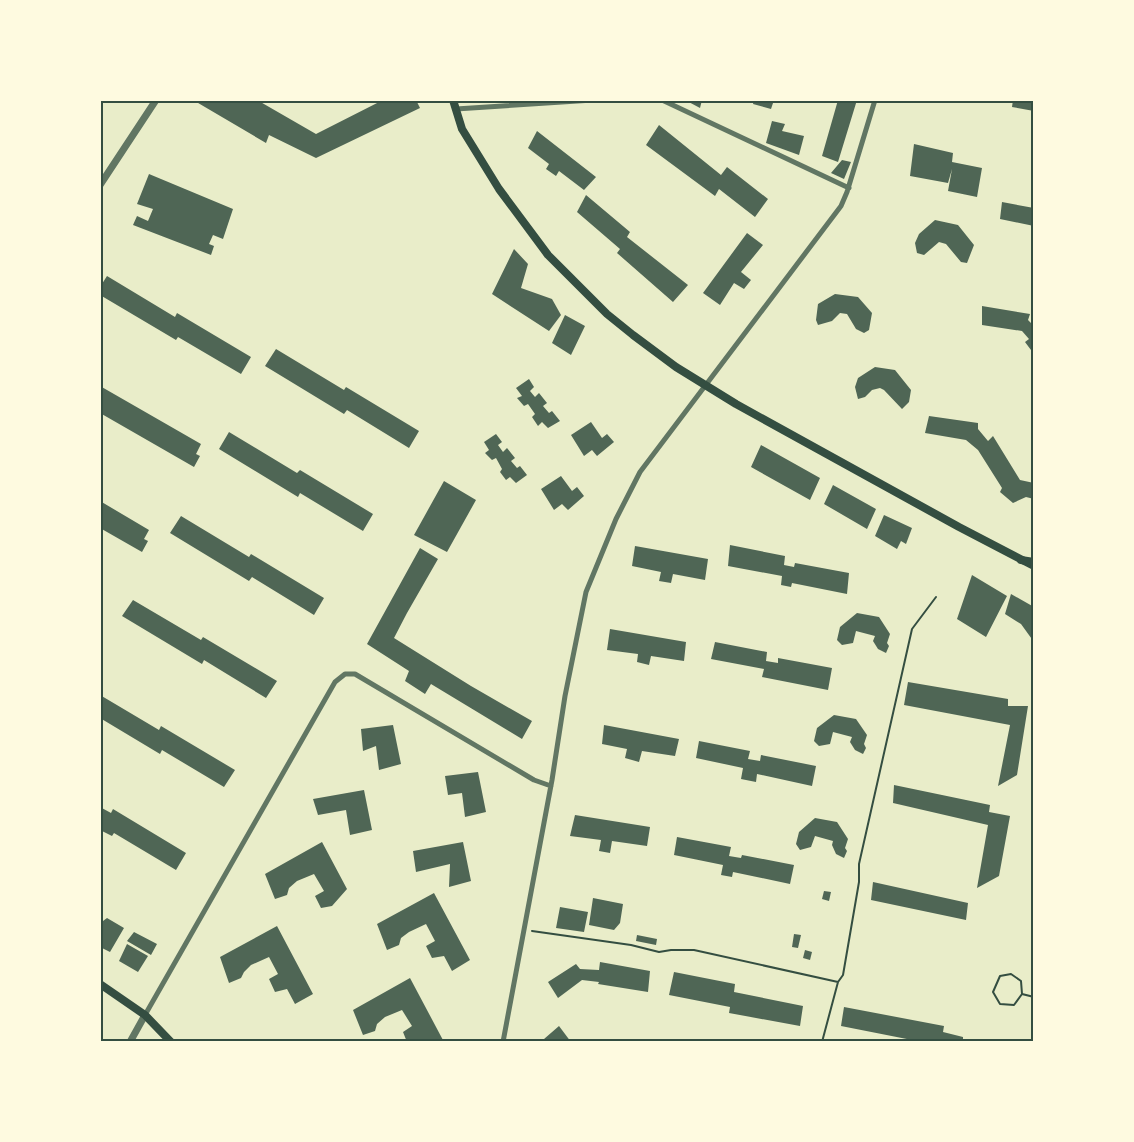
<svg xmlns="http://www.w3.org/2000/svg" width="1134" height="1142" viewBox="0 0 1134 1142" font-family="'PT Sans Narrow',sans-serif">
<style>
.building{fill:#4f6655}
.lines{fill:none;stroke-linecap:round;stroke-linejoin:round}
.path{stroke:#344e41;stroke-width:2}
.minor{stroke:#617663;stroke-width:5}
.tertiary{stroke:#617663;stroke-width:7}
.secondary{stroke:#344e41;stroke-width:8}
.primary{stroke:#344e41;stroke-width:8}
.neatline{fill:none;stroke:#344e41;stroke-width:2}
</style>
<rect width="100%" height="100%" fill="#e9edc9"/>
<!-- building -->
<path class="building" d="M193,100H257L316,134L383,100H416L420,108L316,158L269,135L266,143Z
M685,100H702L700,108Z
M754,100H774L771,109L753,104Z
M838,100H857L838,162L822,156Z
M1013,100H1034V111L1012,107Z
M772,121L785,124L782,131L804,136L799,155L766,143Z
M659,125L721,175L727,167L768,199L755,217L719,189L715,196L646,145Z
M537,131L596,177L584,190L559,171L556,176L546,169L549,164L528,148Z
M914,144L953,153L952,162L982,168L977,197L948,191L952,169L948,183L910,176Z
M842,160L851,162L844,179L831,173Z
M149,174L233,209L223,239L213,235L209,244L214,246L211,255L133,225L137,216L148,221L153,209L137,204Z
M586,195L630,232L627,237L688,285L673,302L617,253L620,249L577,212Z
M1002,202L1034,208V226L1000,219Z
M935,220L958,225L974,245L967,263L961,262L946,244L939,242L924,255L917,253L915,243L919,234Z
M747,233L763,245L741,272L751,280L744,289L734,283L720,305L703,293Z
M514,249L528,264L521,288L552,299L561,315L549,331L492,294Z
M107,276L175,317L177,313L251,357L241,374L178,337L176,340L100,295V287Z
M835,294L858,297L872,313L869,330L864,333L856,329L847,314L840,313L832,321L818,325L816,320L818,304Z
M982,306L1030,314L1028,320L1034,326V354L1025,342L1029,339L1022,331L982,325Z
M565,315L585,326L571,355L552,343Z
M276,349L344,390L346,387L419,431L409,448L347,410L344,414L265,366Z
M875,367L895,370L911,390L909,402L902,409L884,390L880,388L872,390L865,397L858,399L855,387L858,378Z
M529,379L534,387L530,391L535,397L539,393L547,403L543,406L549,413L552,411L560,421L548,428L542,422L538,426L532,417L535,414L528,404L524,406L517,398L522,396L516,388Z
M100,386L201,444L196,454L200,456L194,467L100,413Z
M929,416L978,423V429L988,441L993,436L1020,480L1034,483V499L1026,497L1013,503L1000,492L1002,488L978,450L966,440L925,433Z
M591,422L602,438L607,434L614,442L597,456L592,450L584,456L571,435Z
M229,432L297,473L300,470L373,514L363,531L300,493L298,497L219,449Z
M496,434L502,442L498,445L503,452L507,448L515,458L511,461L517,468L520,466L527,475L516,483L510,477L506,480L500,472L502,469L496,458L492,460L485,453L489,450L484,442Z
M761,445L820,478L810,500L751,467Z
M561,476L572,491L577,487L584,496L568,510L562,504L554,510L541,489Z
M444,481L476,500L447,552L414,535Z
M833,485L876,509L867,529L824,504Z
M100,501L149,530L144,539L148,541L142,552L100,528Z
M884,515L912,528L906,544L901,541L897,549L875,536Z
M181,516L249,557L251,554L324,598L314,615L252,577L249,581L170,533Z
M730,545L785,556L784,565L794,567L795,563L849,573L847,594L792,583L791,587L781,585L782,576L728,566Z
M635,546L708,559L705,580L673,574L671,583L659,581L661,572L632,566Z
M420,548L438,559L407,613L394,638L471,686L532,721L522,739L431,684L425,694L405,681L409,671L367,644Z
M972,575L1007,596L986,637L957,619Z
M1011,594L1034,607V642L1021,624L1005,614Z
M133,600L201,640L203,637L277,681L266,698L204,660L202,664L122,616Z
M857,613L879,617L890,634L887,643L889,646L886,653L878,649L873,641L875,636L856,631L853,643L842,645L837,640L840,627Z
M610,629L686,642L684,661L651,656L649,665L637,662L638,654L607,650Z
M715,642L767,652L766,661L778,663V658L832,668L828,690L762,677L764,669L711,659Z
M908,682L1008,699V706H1028L1017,775L998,786L1010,725L904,705Z
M100,695L159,730L161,726L235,770L224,787L162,750L160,754L100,718Z
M834,715L856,719L867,735L864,744L866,748L863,754L855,750L850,742L852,737L833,732L830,744L819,746L814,741L817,728Z
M393,725L401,764L379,770L376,746L363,751L361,729Z
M604,725L679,739L675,756L642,751L639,762L625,758L627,749L602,744Z
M699,741L750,751L748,759L760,761L761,755L816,766L812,786L757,774L756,782L741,779L743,768L696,758Z
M478,772L486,812L465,817L462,793L448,795L445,776Z
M894,785L990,805L989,812L1010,816L999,876L977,888L988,825L893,803Z
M364,790L372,830L350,835L346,810L318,815L313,799Z
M100,807L111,813L113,809L186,853L176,870L114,833L112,836L100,830Z
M575,815L650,827L647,846L612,841L610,853L599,851L601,840L570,836Z
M815,818L837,822L848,839L845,848L847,851L844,858L836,854L832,845L833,841L815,836L811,847L800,850L796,844L799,832Z
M677,837L731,847L729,856L741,858L742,855L794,865L790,884L733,872L732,877L721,875L723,865L674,855Z
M322,842L347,889L332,906L321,908L315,896L324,891L314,874L297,881L289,888L287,895L275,899L265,874Z
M463,842L471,881L449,887L450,864L416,872L413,851Z
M873,882L968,903L966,920L871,900Z
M824,891L831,892L829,901L822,899Z
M434,893L470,960L452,971L444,956L432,958L426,946L435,941L426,924L409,932L401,938L399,945L387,950L377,924Z
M593,898L623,904L620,923L614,930L589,925Z
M560,907L588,912L584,932L556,928Z
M107,918L124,928L110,952L100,947V919L103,921Z
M277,926L313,994L295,1004L287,989L275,992L269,979L278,974L269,957L251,965L244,972L241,978L229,983L220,957Z
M134,932L157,944L151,955L127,941Z
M794,934L801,935L798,948L792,947Z
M637,935L657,939L656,945L636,941Z
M127,944L148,956L138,972L119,961Z
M805,950L812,952L810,960L803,958Z
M600,962L650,971L648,992L598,984L599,982L582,980L558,998L548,982L576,964L580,969L599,970Z
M674,972L735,984L734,992L803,1006L800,1026L729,1013L730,1007L669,995Z
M410,978L444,1042H407L403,1032L412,1026L402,1010L385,1017L377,1024L375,1031L363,1035L353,1010Z
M844,1007L944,1026L943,1032L963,1037V1042H922L841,1026Z
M559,1026L571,1042H546L544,1039Z"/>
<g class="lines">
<!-- path -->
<path class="path" d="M532,931L631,945L659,952L671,950H694L838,982
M1011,974L1021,981L1022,994L1014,1005L1000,1004L993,992L1000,976Z
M1022,994L1034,997
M822,1042L838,982L843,975L859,882V864L912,629L936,597"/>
<!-- minor -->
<path class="minor" d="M662,100L849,188
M456,109L593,100
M145,1015L335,682L345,674H355L534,780L551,786
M503,1042L552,780L565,696L586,592L616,519L640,472L841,206L847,192L875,100"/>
<!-- tertiary -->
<path class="tertiary" d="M100,185L156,100
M130,1042L145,1015"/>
<!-- secondary -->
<path class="secondary" d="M453,100L462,129L499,189L548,255L607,314L633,335L676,367L736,404L959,527L1034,566
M100,984L145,1015L171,1042"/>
<!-- primary -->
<path class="primary" d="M1021,560L1034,562"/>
</g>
<!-- border -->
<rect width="1134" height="1142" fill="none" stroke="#fefae0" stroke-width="204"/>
<rect x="102" y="102" width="930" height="938" class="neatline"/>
</svg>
